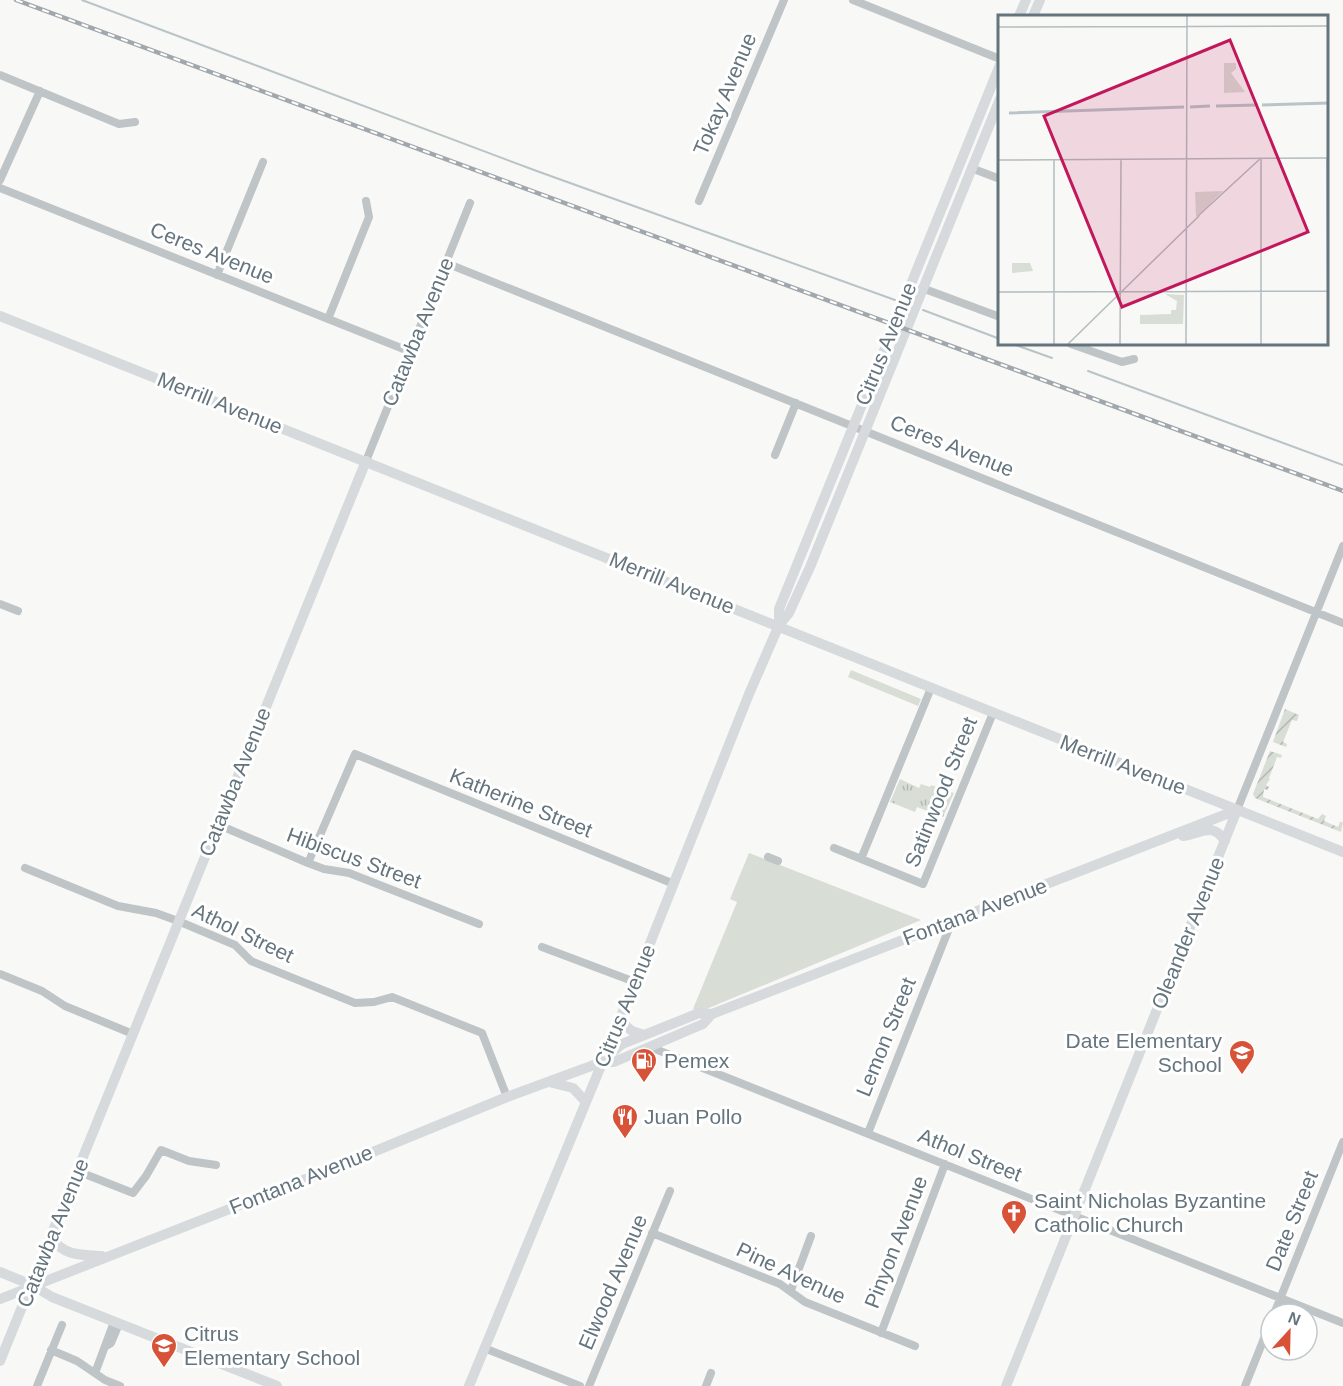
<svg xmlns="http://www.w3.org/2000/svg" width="1343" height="1386" viewBox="0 0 1343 1386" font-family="Arial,sans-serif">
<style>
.grass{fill:#d8ddd5}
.park{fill:url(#park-tufts)}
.garden{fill:url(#garden-furrows)}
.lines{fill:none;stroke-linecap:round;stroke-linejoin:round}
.stream{stroke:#b8c4c7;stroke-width:2}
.street{stroke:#bfc4c7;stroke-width:8}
.secondary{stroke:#d6dadd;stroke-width:10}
.rail-casing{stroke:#a1a8ad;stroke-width:4.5}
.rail{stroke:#fff;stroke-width:2;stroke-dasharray:7;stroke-linecap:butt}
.labels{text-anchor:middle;stroke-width:6;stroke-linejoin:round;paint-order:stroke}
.street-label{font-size:21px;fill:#65757e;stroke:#fff}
.poi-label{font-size:21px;fill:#65757e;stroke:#fff;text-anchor:start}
.inset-river{fill:none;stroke:#b8c4c7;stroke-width:3}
.inset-road{fill:none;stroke:#b4bcbf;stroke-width:1.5}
.view{fill:#c2185b;fill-opacity:0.15;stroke:#c2185b;stroke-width:3}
.inset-edge{fill:none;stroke:#65757e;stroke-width:3}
</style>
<defs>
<pattern id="park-tufts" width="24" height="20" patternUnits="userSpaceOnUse" patternTransform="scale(1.5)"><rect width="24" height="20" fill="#d8ddd5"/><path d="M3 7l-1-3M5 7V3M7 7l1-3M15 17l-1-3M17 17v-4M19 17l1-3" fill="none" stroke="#b3b8b2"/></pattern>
<pattern id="garden-furrows" width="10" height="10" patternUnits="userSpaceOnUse" patternTransform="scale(1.5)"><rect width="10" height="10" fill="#d8ddd5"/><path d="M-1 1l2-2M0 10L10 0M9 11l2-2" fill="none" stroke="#b3b8b2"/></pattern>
</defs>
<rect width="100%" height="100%" fill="#f8f8f6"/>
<!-- grass -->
<path class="grass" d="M851,670L921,699L918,706L848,677Z
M749,853L921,920L704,1010L693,1009L737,902L730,899Z"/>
<!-- park -->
<path class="park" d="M900,779L919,788L921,784L930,787L931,785L954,793L943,817L917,807L915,812L890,802Z"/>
<!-- garden -->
<path class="garden" d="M1285,709L1299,715L1297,721L1292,720L1283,742L1287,744L1286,747L1273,742Z
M1270,751L1282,755L1281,758L1277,757L1269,778L1270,779L1266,785L1269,787L1268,790L1264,789L1263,797L1318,819L1322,814L1326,816L1324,821L1338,827L1340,822H1343L1341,832L1255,798L1253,794Z"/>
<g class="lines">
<!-- stream -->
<path class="stream" d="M82,0L534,170L895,300
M923,310L1000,339
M1013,344L1052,358
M1088,371L1343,465"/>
<!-- street -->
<path class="street" d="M853,0L1000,59
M0,75L119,124L135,122
M971,168L1000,179
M0,180L40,91
M0,188L411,352
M699,201L784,0
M446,263L1343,623
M217,275L263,162
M922,288L1000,317
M328,319L369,217L366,201
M1071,344L1122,362L1134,359
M775,455L796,403
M366,461L470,203
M0,604L18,611
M1237,810L1343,546
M219,825L308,863L324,869L349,873L479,924
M834,848L923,884L993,713
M768,857L778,861
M861,859L931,688
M308,863L355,754L674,884
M25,868L118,906L156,913L178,921L235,945L251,961L355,1003L374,1002L392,997L482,1033L507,1097
M542,947L635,982
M0,974L42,991L65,1006L133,1034
M650,1047L1343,1323
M868,1133L952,921
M77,1171L133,1193L146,1176L161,1150L189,1161L216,1165
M652,1233L780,1284L805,1302L915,1346
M791,1290L811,1236
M1274,1314L1343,1142
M881,1333L945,1164
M106,1346L111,1343L119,1324
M484,1348L580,1386
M51,1350L77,1361L105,1380L120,1386
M95,1373L114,1322
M37,1386L62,1325
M589,1386L670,1191
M706,1386L711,1373
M1245,1386L1271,1321"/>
<!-- secondary -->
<path class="secondary" d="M1019,16L1026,0
M1033,16L1040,0
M0,316L1343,852
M779,625V609L1000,65
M1183,836C1202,834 1212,821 1225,841
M619,1020L632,1031L644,1035
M605,1059L622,1044L699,1013L712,1014
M549,1082L573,1088L586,1102
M51,1237C63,1256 81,1255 102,1256
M0,1272L32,1285L52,1297L277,1386
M0,1299L329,1170L507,1097L602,1062H614L703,1024L712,1014L1237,810
M0,1361L366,461
M469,1386L612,1039L749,694L779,625L789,613L810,567L1000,99
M1006,1386L1237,810"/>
<defs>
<path id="rail" d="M16,0L1343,491"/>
</defs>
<!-- rail casing -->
<use href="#rail" class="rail-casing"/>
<!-- rail -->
<use href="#rail" class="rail"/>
</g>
<!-- icons -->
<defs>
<symbol id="school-pin" viewBox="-11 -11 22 30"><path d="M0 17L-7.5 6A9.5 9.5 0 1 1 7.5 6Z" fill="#d75237" stroke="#fff"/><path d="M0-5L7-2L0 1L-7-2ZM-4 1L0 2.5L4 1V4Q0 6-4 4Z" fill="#fff"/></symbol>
<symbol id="fuel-pin" viewBox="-11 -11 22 30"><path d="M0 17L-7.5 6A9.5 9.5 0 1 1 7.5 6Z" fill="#d75237" stroke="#fff"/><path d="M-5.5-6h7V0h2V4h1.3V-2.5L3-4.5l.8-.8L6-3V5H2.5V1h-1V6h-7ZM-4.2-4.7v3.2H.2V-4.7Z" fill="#fff"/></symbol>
<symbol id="restaurant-pin" viewBox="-11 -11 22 30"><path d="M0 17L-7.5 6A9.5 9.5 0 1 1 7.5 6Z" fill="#d75237" stroke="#fff"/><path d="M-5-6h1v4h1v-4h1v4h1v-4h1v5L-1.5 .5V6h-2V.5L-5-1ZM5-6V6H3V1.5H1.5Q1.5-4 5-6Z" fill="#fff"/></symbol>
<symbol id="church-pin" viewBox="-11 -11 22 30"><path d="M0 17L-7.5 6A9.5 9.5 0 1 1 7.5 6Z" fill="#d75237" stroke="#fff"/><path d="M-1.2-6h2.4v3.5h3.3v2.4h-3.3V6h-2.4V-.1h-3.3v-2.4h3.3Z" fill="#fff"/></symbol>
</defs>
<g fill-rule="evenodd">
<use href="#school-pin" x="1227" y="1038" width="30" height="40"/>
<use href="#fuel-pin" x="629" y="1046" width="30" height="40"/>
<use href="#restaurant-pin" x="610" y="1102" width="30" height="40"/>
<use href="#church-pin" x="999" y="1198" width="30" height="40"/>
<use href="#school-pin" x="149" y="1331" width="30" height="40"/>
</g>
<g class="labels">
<!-- street labels -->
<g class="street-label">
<text transform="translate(725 94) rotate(-67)" y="7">Tokay Avenue</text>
<text transform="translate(212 253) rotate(22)" y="7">Ceres Avenue</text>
<text transform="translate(418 332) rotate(-68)" y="7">Catawba Avenue</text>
<text transform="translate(886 344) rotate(-68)" y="7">Citrus Avenue</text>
<text transform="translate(220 403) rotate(22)" y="7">Merrill Avenue</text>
<text transform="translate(952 446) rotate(22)" y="7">Ceres Avenue</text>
<text transform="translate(672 583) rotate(22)" y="7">Merrill Avenue</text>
<text transform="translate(1123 765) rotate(21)" y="7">Merrill Avenue</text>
<text transform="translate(235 782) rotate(-68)" y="7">Catawba Avenue</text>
<text transform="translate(941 792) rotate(-68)" y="7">Satinwood Street</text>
<text transform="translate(521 803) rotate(22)" y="7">Katherine Street</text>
<text transform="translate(354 858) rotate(20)" y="7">Hibiscus Street</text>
<text transform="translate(975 912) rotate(-21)" y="7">Fontana Avenue</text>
<text transform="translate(243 933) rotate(26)" y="7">Athol Street</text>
<text transform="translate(1188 933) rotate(-68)" y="7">Oleander Avenue</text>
<text transform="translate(625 1006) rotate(-68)" y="7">Citrus Avenue</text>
<text transform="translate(886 1037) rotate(-68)" y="7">Lemon Street</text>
<text transform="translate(970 1155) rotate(22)" y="7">Athol Street</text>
<text transform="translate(301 1180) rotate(-22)" y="7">Fontana Avenue</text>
<text transform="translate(1292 1221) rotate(-68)" y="7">Date Street</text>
<text transform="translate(53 1233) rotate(-68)" y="7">Catawba Avenue</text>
<text transform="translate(896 1242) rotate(-69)" y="7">Pinyon Avenue</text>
<text transform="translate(791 1273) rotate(25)" y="7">Pine Avenue</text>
<text transform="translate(613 1282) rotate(-67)" y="7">Elwood Avenue</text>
</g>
<!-- poi labels -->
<g class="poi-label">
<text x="1222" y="1048" text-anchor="end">Date Elementary<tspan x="1222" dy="24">School</tspan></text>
<text x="664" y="1068">Pemex</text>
<text x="644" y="1124">Juan Pollo</text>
<text x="1034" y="1208">Saint Nicholas Byzantine<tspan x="1034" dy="24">Catholic Church</tspan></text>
<text x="184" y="1341">Citrus<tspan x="184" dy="24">Elementary School</tspan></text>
</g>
</g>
<!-- overview -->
<g transform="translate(998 15)">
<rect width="330" height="330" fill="#f8f8f6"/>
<path d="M226,48H238V54L233,58L247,77L226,78ZM225,176L198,202L197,177ZM167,279L186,280L185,309H142V300L173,299V295H178L179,286Z" fill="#d8ddd5"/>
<path d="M14,248H32L35,256L14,258Z" fill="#d8ddd5"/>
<path class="inset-river" d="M264,90L330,88M218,91L260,90M192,92L212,91M11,98L186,92"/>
<path class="inset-road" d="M0,12L330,11M329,143L330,329M263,144V329M0,145L330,143M200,201L263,143M0,277L330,276M56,329V144M70,329L201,201M122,329L123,144M188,329L189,1"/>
<path class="view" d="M232,25L310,217L124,292L46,101Z"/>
<rect width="330" height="330" class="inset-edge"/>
</g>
<!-- north arrow -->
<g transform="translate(1289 1332) rotate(22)"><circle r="28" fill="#ffffff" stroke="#c1c8cb" stroke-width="1.5"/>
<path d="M0-4.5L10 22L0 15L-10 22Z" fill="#d75237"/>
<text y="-9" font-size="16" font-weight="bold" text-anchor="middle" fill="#65757e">N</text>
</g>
</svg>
